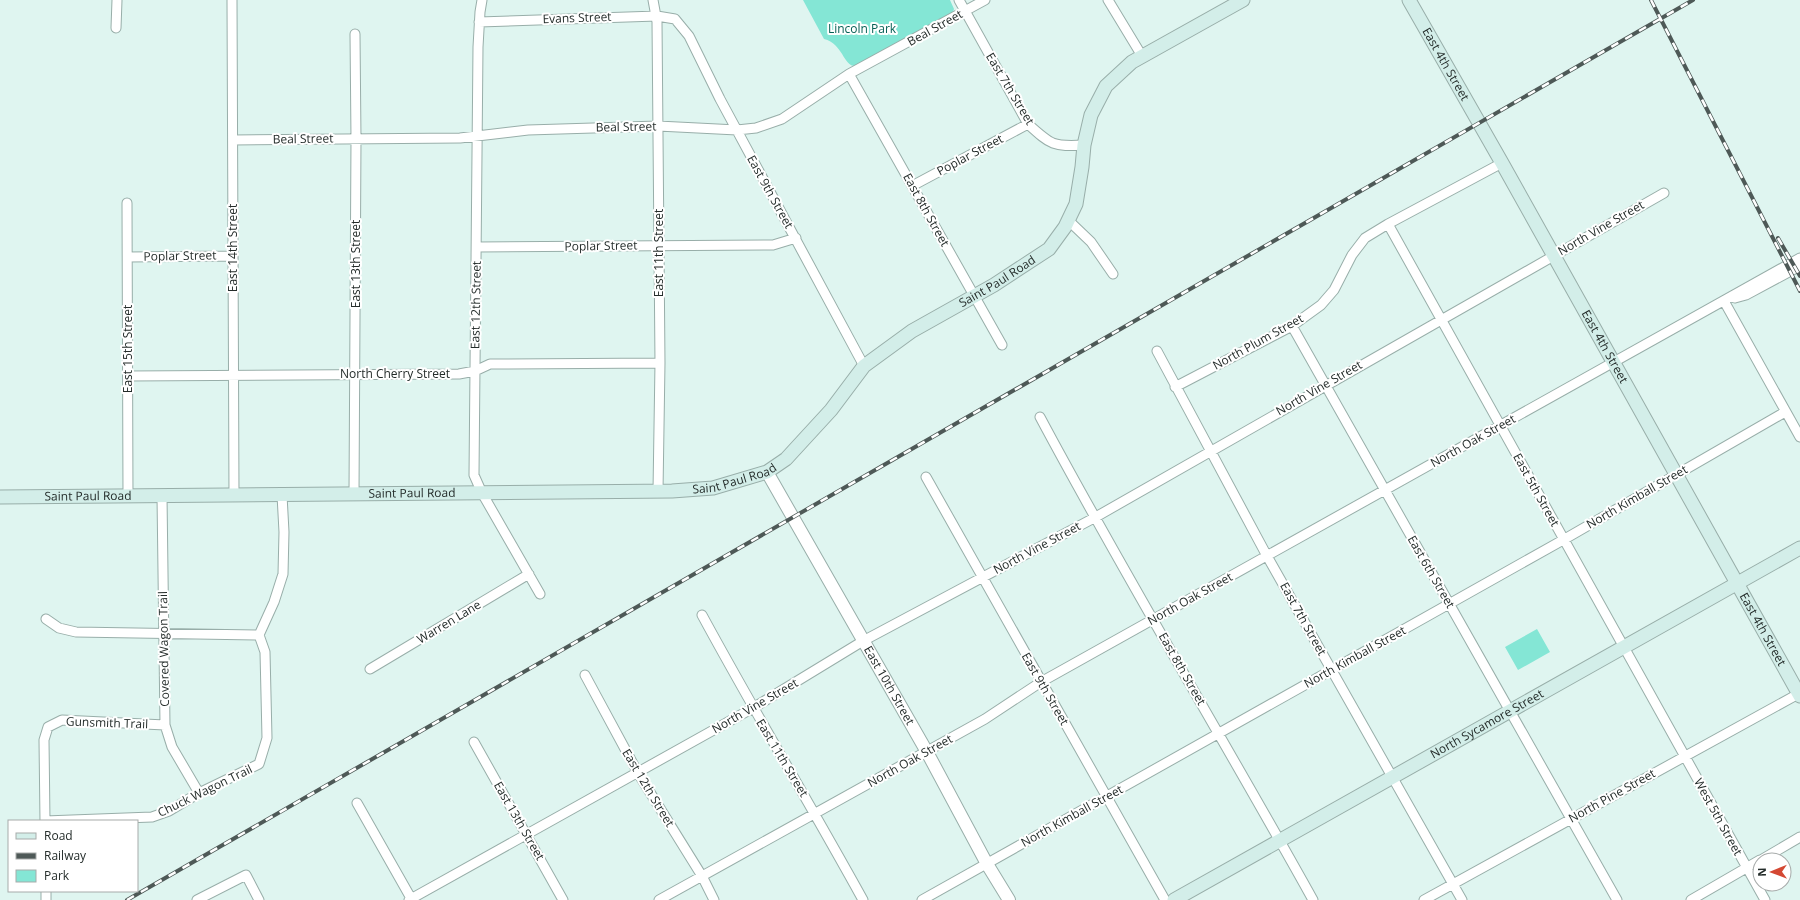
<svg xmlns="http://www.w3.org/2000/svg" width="1800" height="900" viewBox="0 0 1800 900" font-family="'Open Sans',sans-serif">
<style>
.green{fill:#84e6d5}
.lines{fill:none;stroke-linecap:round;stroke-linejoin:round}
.minor-casing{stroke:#98aea9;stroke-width:11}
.tertiary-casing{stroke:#98aea9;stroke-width:14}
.secondary-casing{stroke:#98aea9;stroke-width:15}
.minor{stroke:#fff;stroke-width:9}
.tertiary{stroke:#fff;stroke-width:12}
.secondary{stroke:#d3eee9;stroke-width:13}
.rail-casing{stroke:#4e5957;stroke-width:4}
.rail{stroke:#fff;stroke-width:2.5;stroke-dasharray:8;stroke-linecap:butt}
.labels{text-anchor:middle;stroke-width:4;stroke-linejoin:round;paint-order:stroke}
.street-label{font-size:12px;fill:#242c2a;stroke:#fff}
.park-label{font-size:12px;fill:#055f54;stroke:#fff}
</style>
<rect width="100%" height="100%" fill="#dff5f0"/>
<!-- green -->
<path class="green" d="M803,0H950L954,9L953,12L857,66C843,68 844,44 824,39Z
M1537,629L1550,652L1518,670L1505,647Z"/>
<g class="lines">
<defs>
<path id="minor" d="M232,0L234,495
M482,0L480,12L478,47L474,475L482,493L540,594
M653,0L657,22L660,363L658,491
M959,0L1028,124C1051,145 1053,147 1084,145
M1108,0L1142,56
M479,22L657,16L675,19L689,36L720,99L864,366
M116,28L117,0
M849,74L1002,345
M233,140L460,138L528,130L658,126L737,130L756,128L782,119L849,74L985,0
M912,186L1028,124
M127,203L128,496
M1068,220L1091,242L1113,274
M1388,224L1765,900
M477,247L773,245L796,238
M128,257L232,256
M1735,298L1746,295L1800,266
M1724,301L1800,437
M1292,326L1617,900
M1157,351L1267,556L1462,900
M128,376L459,374L475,371L490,364L660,363
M1175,387L1292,326L1321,305L1334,290L1352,255L1365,238L1388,224L1502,163
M1040,417C1127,580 1223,738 1313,900
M926,477L1165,900
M354,494L356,139L355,34
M162,496L165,725L172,747L199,793
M702,615C754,711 810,804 863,900
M46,619L59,628L76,632L259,635
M259,635L274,602L283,574L284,532L282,495
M370,669L529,574
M585,675L638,773L702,876L714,900
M474,742L563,900
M357,803L412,900
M45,821L152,817L169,811L199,793L259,764L267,738L265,652L259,635
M45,821L44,740L48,727L62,720L165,725
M1761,860L1800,837
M46,891V900
M197,900L246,875L259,900
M409,900L753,708L863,641L1094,518L1664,193
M659,900L985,719L1041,682L1800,258
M922,900L1563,540L1785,412
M1424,900L1800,693
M1691,900L1760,860"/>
<g id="tertiary">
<path id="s1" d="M767,472L927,752L987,864L1009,900"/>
</g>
<g id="secondary">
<path id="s2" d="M1409,0L1502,163L1800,696"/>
<path id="s3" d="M0,497L672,491L713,488L767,472L786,459L797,447L831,410L864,366L912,331L994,285L1049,249L1065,227L1076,204L1082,167L1084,145L1091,115L1106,86L1132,62L1243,0"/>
<path id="s4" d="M1174,900L1800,548"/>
</g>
</defs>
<!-- minor casing -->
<use href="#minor" class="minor-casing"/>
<!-- tertiary casing -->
<use href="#tertiary" class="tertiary-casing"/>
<!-- secondary casing -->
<use href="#secondary" class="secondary-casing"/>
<!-- minor -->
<use href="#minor" class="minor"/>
<!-- tertiary -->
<use href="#tertiary" class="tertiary"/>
<!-- secondary -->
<use href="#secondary" class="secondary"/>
<defs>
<path id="rail" d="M1651,0L1800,291
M1778,238L1800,276
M127,900L1693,0"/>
</defs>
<!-- rail casing -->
<use href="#rail" class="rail-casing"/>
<!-- rail -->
<use href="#rail" class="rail"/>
</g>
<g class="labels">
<!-- street labels -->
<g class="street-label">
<text transform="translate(577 18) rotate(-2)" y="4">Evans Street</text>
<text transform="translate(935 28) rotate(-29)" y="4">Beal Street</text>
<text dy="4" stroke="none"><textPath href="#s2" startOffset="74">East 4th Street</textPath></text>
<text transform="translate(1010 89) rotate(59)" y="4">East 7th Street</text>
<text transform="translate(626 127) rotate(-1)" y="4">Beal Street</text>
<text transform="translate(303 139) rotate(-1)" y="4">Beal Street</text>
<text transform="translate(970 155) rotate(-28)" y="4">Poplar Street</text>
<text transform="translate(770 192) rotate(61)" y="4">East 9th Street</text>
<text transform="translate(926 210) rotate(61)" y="4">East 8th Street</text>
<text transform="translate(1601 228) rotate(-30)" y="4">North Vine Street</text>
<text transform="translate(601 246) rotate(-1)" y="4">Poplar Street</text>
<text transform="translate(233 248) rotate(-90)" y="4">East 14th Street</text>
<text transform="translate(659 253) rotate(-90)" y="4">East 11th Street</text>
<text transform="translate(180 256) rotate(-1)" y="4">Poplar Street</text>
<text transform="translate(356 264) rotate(-90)" y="4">East 13th Street</text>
<text dy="4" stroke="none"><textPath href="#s3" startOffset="1072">Saint Paul Road</textPath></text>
<text transform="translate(476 305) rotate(-89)" y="4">East 12th Street</text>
<text transform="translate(1258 342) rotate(-29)" y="4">North Plum Street</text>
<text dy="4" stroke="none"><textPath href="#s2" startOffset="398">East 4th Street</textPath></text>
<text transform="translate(128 349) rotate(-90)" y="4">East 15th Street</text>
<text x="395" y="378">North Cherry Street</text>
<text transform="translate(1319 388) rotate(-30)" y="4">North Vine Street</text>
<text transform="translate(1473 441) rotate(-29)" y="4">North Oak Street</text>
<text dy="4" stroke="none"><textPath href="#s3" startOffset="736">Saint Paul Road</textPath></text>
<text transform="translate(1536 490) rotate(61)" y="4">East 5th Street</text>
<text dy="4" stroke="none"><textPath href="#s3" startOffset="412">Saint Paul Road</textPath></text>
<text dy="4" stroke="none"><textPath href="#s3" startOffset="88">Saint Paul Road</textPath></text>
<text transform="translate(1637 497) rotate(-30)" y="4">North Kimball Street</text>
<text transform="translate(1037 548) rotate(-28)" y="4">North Vine Street</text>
<text transform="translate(1431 572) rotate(60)" y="4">East 6th Street</text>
<text transform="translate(1190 599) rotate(-29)" y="4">North Oak Street</text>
<text transform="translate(1303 619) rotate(61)" y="4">East 7th Street</text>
<text transform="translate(449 622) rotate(-31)" y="4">Warren Lane</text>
<text dy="4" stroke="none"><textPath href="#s2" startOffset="722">East 4th Street</textPath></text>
<text transform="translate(164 649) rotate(-91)" y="4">Covered Wagon Trail</text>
<text transform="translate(1355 657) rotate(-29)" y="4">North Kimball Street</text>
<text transform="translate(1182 669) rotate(60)" y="4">East 8th Street</text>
<text dy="4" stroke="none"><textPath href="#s1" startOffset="246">East 10th Street</textPath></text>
<text transform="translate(1045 689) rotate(60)" y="4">East 9th Street</text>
<text transform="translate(755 706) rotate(-30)" y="4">North Vine Street</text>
<text transform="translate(107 723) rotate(2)" y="4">Gunsmith Trail</text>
<text dy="4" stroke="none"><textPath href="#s4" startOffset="359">North Sycamore Street</textPath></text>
<text transform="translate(782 758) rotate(59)" y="4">East 11th Street</text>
<text transform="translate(910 761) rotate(-29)" y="4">North Oak Street</text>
<text transform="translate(648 788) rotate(59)" y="4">East 12th Street</text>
<text transform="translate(205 791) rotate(-26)" y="4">Chuck Wagon Trail</text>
<text transform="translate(1612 796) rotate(-29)" y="4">North Pine Street</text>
<text transform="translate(1072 816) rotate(-29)" y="4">North Kimball Street</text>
<text transform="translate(1718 817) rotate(61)" y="4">West 5th Street</text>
<text transform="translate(519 821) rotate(60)" y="4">East 13th Street</text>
</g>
<!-- park labels -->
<g class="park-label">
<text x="862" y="33">Lincoln Park</text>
</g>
</g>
<!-- legend -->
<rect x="8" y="820" width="130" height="72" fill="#ffffff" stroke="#a7abaa"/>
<rect x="16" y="833" width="20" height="6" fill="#d3eee9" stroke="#a7abaa"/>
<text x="44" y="840" font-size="12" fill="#242c2a">Road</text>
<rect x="16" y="853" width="20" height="6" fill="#4e5957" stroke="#a7abaa"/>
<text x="44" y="860" font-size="12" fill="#242c2a">Railway</text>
<rect x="16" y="870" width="20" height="12" fill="#84e6d5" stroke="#a7abaa"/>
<text x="44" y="880" font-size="12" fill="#242c2a">Park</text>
<!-- north arrow -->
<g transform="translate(1772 872) rotate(269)"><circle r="19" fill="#ffffff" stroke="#a7abaa"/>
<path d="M0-3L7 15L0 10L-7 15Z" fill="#d44833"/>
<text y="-6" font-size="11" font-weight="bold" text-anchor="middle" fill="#242c2a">N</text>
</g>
</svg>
